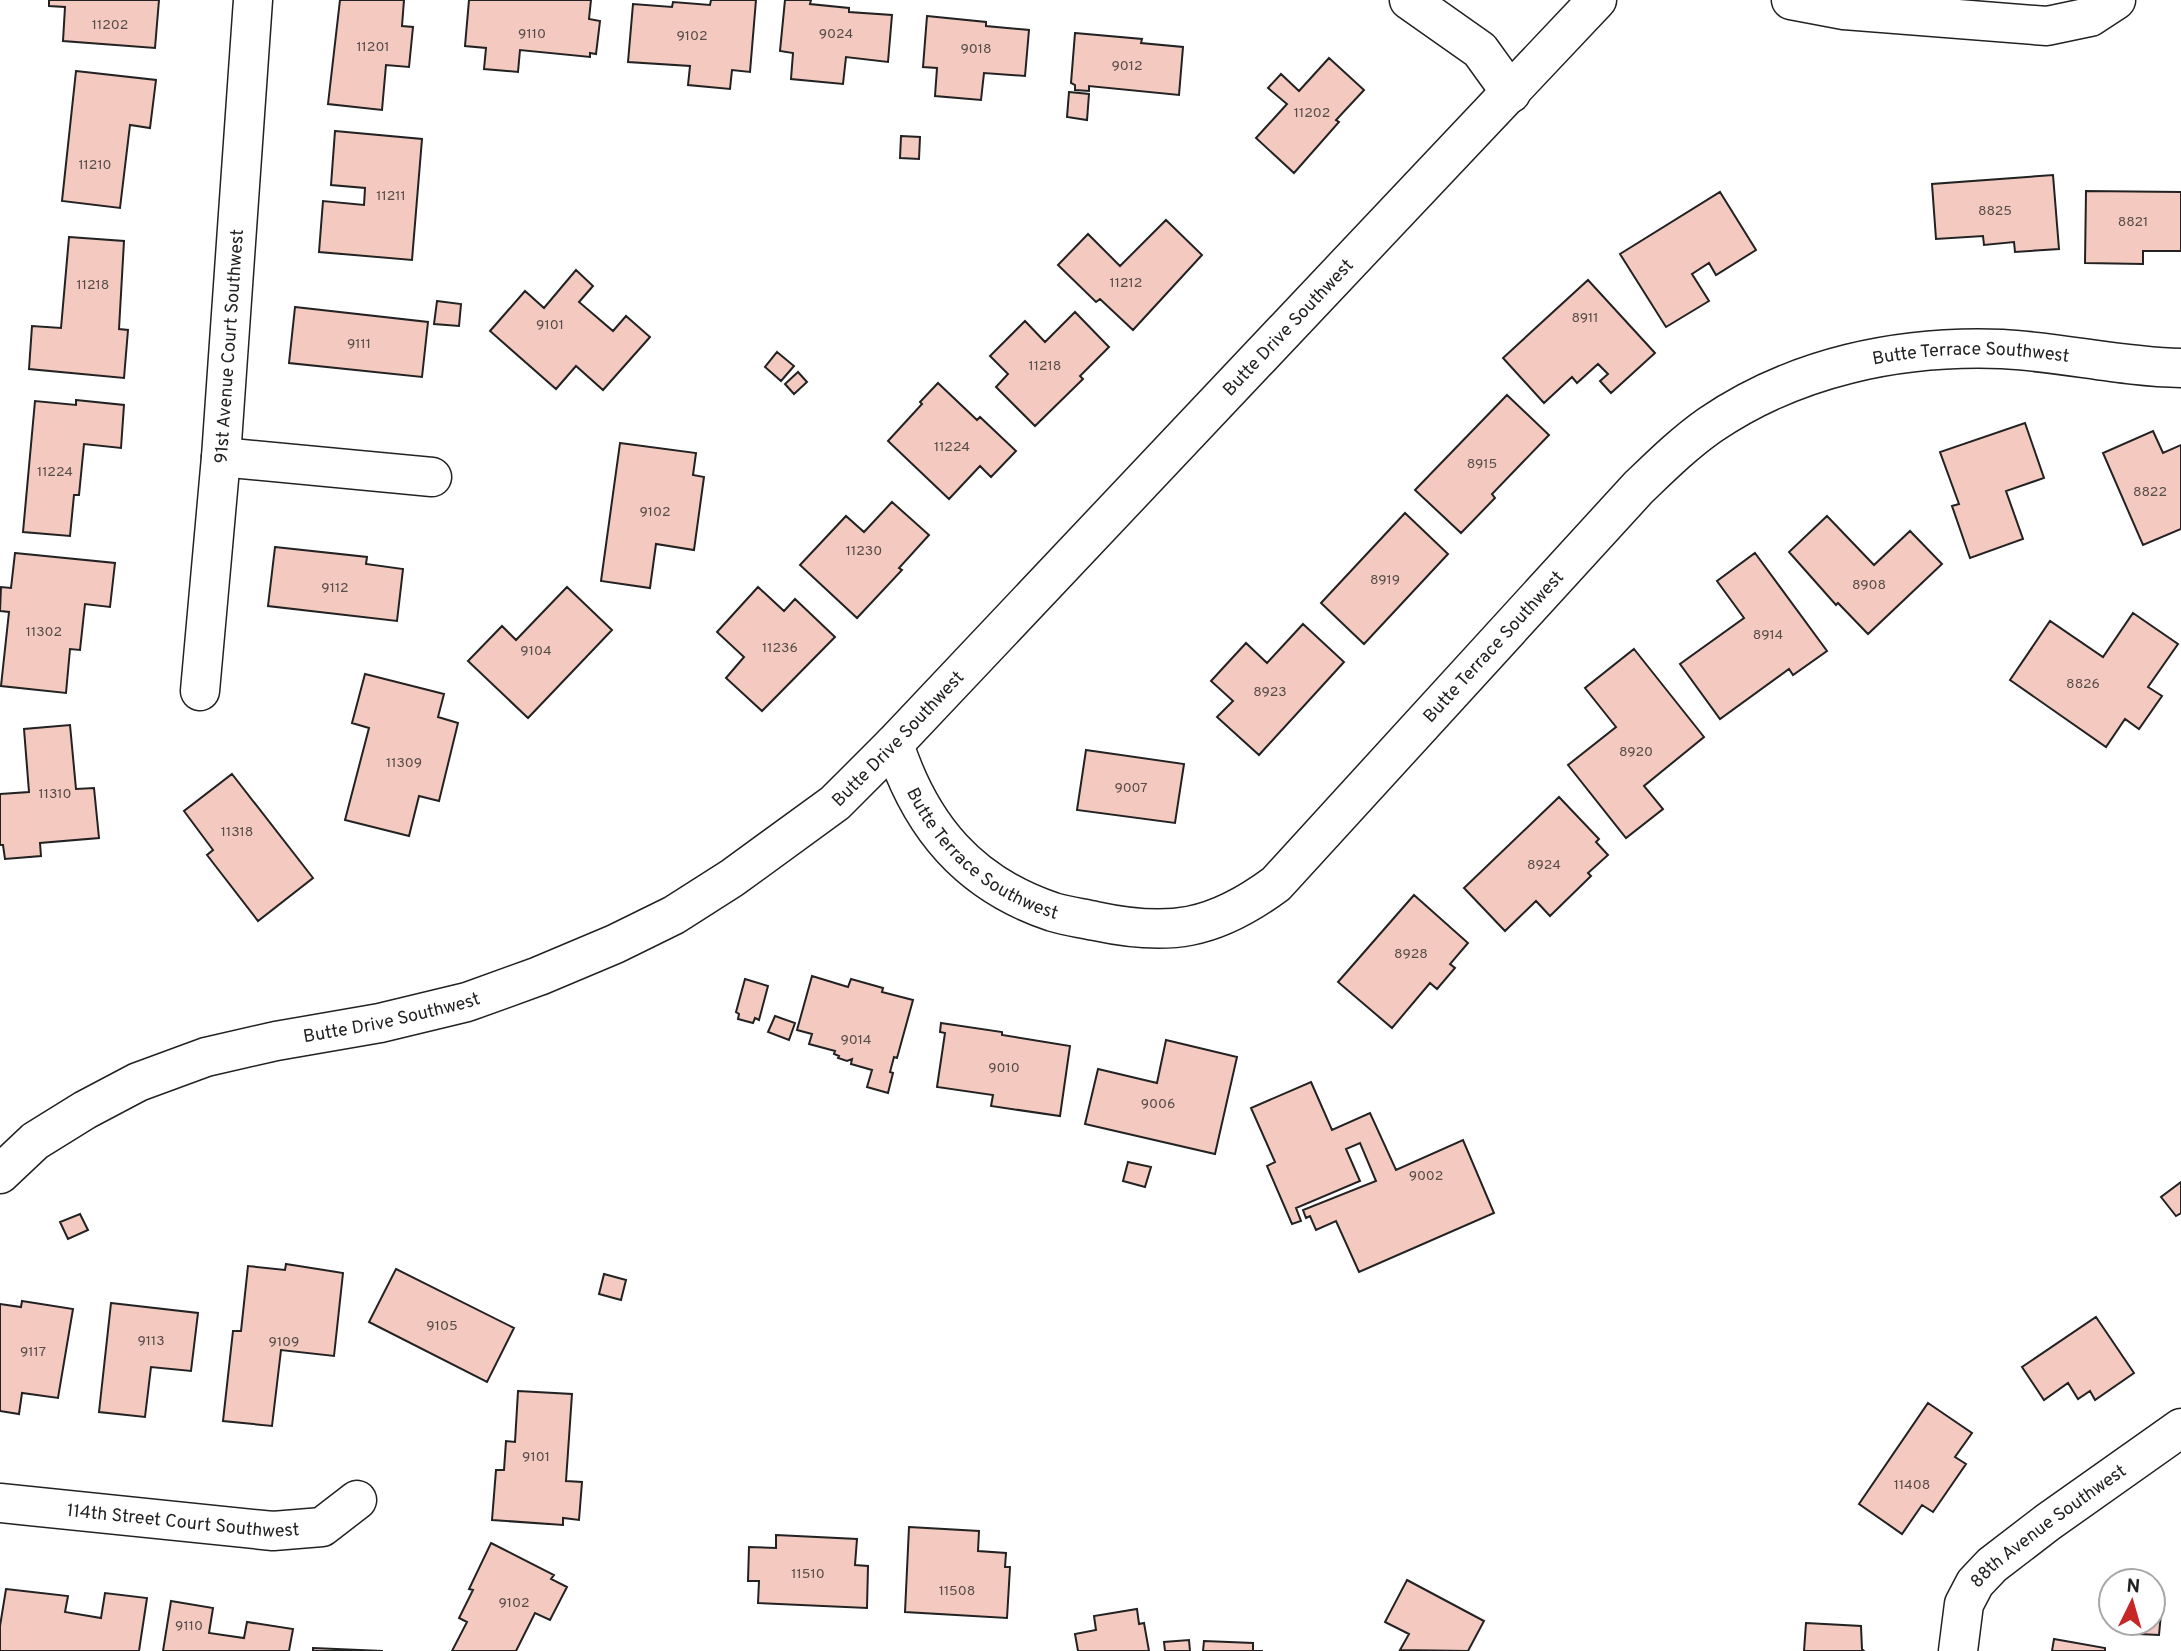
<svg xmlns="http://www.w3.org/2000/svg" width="2181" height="1651" viewBox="0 0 2181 1651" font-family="Overpass,sans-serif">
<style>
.building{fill:#f3c9c0;stroke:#222;stroke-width:2}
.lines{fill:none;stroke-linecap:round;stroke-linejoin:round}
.minor-casing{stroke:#222;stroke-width:41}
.minor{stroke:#fff;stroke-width:38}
.labels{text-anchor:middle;stroke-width:5;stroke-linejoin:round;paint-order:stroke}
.number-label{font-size:14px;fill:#564c4a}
.street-label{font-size:18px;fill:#222;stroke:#fff}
</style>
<rect width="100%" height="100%" fill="#fff"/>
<!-- building -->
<path class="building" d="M49,0H159L155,48L63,41L65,7L49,6Z
M340,0H404L402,26L413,27L409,67L386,65L382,110L328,104Z
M469,0H591L589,19L600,21L596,54L590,53V57L520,50L518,72L484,69L486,48L465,46Z
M711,0H756L750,72L732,70L730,89L688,85L690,66L628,62L633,4L672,7L673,2L710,5Z
M785,0H811L810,4L849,8V12L892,15L888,62L846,57L843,84L791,79L793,53L780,51Z
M927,16L986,22V26L1029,30L1025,76L984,73L981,100L935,96L937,68L923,67Z
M1075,33L1142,39L1141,43L1183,47L1179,95L1089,86V91L1075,90V85L1071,83Z
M1329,58L1364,90L1336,120L1339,122L1294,173L1256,138L1287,104L1268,88L1281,74L1299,91Z
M76,71L156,80L150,128L130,125L120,208L62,201Z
M1069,92L1089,94L1087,120L1067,117Z
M335,131L422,139L412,260L319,252L323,201L364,205L365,188L331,185Z
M901,136L920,137L919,159L900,158Z
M2053,175L2059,249L2015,252L2014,242L1984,245L1983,236L1936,239L1932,184Z
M2086,191L2181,192V251H2143V264L2085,263Z
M1720,192L1756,250L1716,275L1709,263L1692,274L1709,301L1666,327L1620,254Z
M1166,220L1202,255L1133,330L1100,299L1096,302L1058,265L1088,234L1120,266Z
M69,237L124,241L119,329L128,330L124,378L29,369L32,326L61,328Z
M576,270L593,286L579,302L613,331L626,316L650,337L603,390L576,366L556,389L490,331L525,291L544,308Z
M1588,280L1655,353L1611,393L1600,381L1608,374L1598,364L1577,383L1572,377L1544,403L1503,358Z
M437,301L461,304L459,326L434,324Z
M295,307L428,322L422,377L289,363Z
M1075,312L1109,347L1080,376L1083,379L1035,426L996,387L1008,374L990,356L1025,321L1045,342Z
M777,352L794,366L781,381L765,367Z
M798,372L807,382L794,394L785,384Z
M938,383L977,420L980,417L1016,451L991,477L980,466L949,499L888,441L922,404L920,402Z
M1507,395L1549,435L1492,494L1495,498L1461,533L1415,490Z
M76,400L124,405L121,448L84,444L79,495H74L70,536L23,532L35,401L76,405Z
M2025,423L2044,478L2006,491L2023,539L1970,558L1952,506L1959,504L1940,452Z
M2153,431L2163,453L2181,445V529L2143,545L2103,453Z
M620,443L696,453L693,475L704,477L694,550L656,544L650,588L601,581Z
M892,502L929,535L899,568L902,570L857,618L800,565L846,516L864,532Z
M1405,513L1448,554L1364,644L1321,603Z
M1827,516L1874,565L1910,531L1942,564L1868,634L1838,603L1836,605L1789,552Z
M275,547L367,557L366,564L403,569L397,621L268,606Z
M15,553L115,563L110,607L85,604L80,650L70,649L66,693L1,686L9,612L0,611L1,587L11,588Z
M1755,553L1827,651L1793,675L1789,669L1720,719L1680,664L1744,618L1717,581Z
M567,587L612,630L528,718L468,661L502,626L516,640Z
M758,587L784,611L795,599L835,637L762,711L726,678L744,657L717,632Z
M2133,613L2178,644L2148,687L2162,696L2139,729L2125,719L2106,747L2010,680L2050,621L2103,657Z
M1303,624L1344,662L1259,755L1217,717L1233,701L1211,681L1246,643L1267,663Z
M1634,649L1704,737L1644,786L1663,809L1626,838L1568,765L1616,727L1585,688Z
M365,674L444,694L438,717L458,723L439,801L419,796L409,836L345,820L369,728L352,723Z
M70,725L76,789L94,788L99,838L40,843L41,856L5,859L3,845H0V794L29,792L24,729Z
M1086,750L1184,764L1175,823L1077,810Z
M232,774L313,878L258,921L207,855L213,850L184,811Z
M1559,797L1599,839L1596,842L1608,855L1588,873L1591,876L1550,916L1536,901L1505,931L1464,888Z
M1414,895L1468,943L1450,964L1455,968L1437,989L1430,983L1392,1028L1338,982Z
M812,976L848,987L851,979L883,988L882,992L913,1000L897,1058L894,1057L890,1072L893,1073L888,1093L867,1087L872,1070L851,1064L852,1059L847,1061L838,1058L839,1056L834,1054L835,1051L809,1044L812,1034L797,1030Z
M745,979L768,986L759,1020L755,1018L753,1023L738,1019L739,1014L736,1012Z
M775,1016L795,1023L789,1040L768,1032Z
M941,1023L1002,1032V1035L1070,1046L1060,1116L991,1106L993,1095L937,1087L945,1033L940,1032Z
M1166,1040L1237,1057L1215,1154L1085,1124L1098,1069L1157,1083Z
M1311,1082L1332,1130L1370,1113L1396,1170L1463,1140L1494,1213L1359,1272L1336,1221L1316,1230L1310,1216L1306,1218L1303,1210L1376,1181L1360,1143L1346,1149L1360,1181L1296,1208L1301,1221L1292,1224L1267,1166L1275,1162L1251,1108Z
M1128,1162L1151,1167L1145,1187L1123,1181Z
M2181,1182V1213L2176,1216L2161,1197Z
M80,1214L88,1230L68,1239L60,1222Z
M286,1264L343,1273L334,1356L281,1350L272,1426L223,1421L233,1331H241L248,1266L285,1270Z
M396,1269L514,1328L487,1382L369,1322Z
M604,1274L626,1280L621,1300L599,1294Z
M22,1301L73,1309L58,1398L22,1393L19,1414L0,1411V1304L21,1307Z
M111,1303L198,1313L191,1371L151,1367L145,1417L99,1412Z
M2096,1317L2134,1373L2095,1400L2090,1391L2078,1399L2068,1383L2044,1400L2022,1367Z
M518,1391L572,1394L566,1481L582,1482L579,1520L563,1518V1525L492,1520L496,1470H504L506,1441L515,1442Z
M1928,1403L1972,1433L1955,1457L1966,1464L1933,1512L1922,1505L1902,1534L1859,1504Z
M909,1527L979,1531L978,1551L1006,1553L1005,1567H1010L1007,1618L905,1612Z
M776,1535L857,1539L855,1565L868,1566L867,1608L758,1603L759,1581H748L749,1547L776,1548Z
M491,1543L554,1575L551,1579L567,1587L550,1620L535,1613L516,1651H452L467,1622L459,1618L473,1590L469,1589Z
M1407,1580L1484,1621L1468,1651L1400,1650L1409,1634L1385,1622Z
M6,1589L68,1596L65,1612L101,1618L105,1593L147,1598L139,1651H0V1626Z
M171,1601L213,1608L209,1633L244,1638L247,1622L293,1629L289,1651H163Z
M1137,1609L1139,1624L1144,1623L1149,1651H1078L1075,1634L1096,1630L1094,1616Z
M2153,1613H2161L2159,1635L2138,1634L2139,1623H2153Z
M1806,1623L1861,1626L1862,1649L1864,1651H1804Z
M2054,1639L2105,1648V1651H2052Z
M1189,1640L1190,1651H1165L1164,1642Z
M1204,1641L1253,1643V1651H1263H1203Z
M313,1648L383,1651H313Z"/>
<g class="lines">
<defs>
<g id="minor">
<path d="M1409,0L1480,50L1511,93"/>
<path d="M1791,0L1844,10L2047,26L2090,17L2116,0"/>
<path d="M221,457L432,477"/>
<path id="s1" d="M200,691L221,457L253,0"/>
<path id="s2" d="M894,744C921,827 969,884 1053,912C1066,916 1081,918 1095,921C1169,937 1214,930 1276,884L1638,488C1661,466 1683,444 1710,425C1795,367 1899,345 2002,349C2062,352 2121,367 2181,368"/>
<path id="s3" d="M0,1174L35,1141L85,1110L138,1082L206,1057L276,1041L380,1023L467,1002L539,976L615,944L674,915L732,878L835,803L894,744L1597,0"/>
<path id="s4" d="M0,1503L273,1531L322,1527L357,1500"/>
<path id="s5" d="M1958,1651L1964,1604L1975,1583L1992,1565L2048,1522L2181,1428"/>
</g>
</defs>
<!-- minor casing -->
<use href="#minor" class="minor-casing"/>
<!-- minor -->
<use href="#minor" class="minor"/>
</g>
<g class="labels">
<!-- number labels -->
<g class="number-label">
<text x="110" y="29">11202</text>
<text x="532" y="38">9110</text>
<text x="836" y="38">9024</text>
<text x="692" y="40">9102</text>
<text x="373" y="51">11201</text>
<text x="976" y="53">9018</text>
<text x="1127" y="70">9012</text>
<text x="1312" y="117">11202</text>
<text x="95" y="169">11210</text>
<text x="391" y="200">11211</text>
<text x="1995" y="215">8825</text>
<text x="2133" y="226">8821</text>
<text x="1126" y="287">11212</text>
<text x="93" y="289">11218</text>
<text x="1585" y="322">8911</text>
<text x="550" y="329">9101</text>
<text x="359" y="348">9111</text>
<text x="1045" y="370">11218</text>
<text x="952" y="451">11224</text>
<text x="1482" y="468">8915</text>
<text x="55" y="476">11224</text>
<text x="2150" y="496">8822</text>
<text x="655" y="516">9102</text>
<text x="864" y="555">11230</text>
<text x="1385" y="584">8919</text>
<text x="1869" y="589">8908</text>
<text x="335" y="592">9112</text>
<text x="44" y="636">11302</text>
<text x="1768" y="639">8914</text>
<text x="780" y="652">11236</text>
<text x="536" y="655">9104</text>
<text x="2083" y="688">8826</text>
<text x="1270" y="696">8923</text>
<text x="1636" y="756">8920</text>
<text x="404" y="767">11309</text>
<text x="1131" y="792">9007</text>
<text x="55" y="798">11310</text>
<text x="237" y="836">11318</text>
<text x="1544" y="869">8924</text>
<text x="1411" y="958">8928</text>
<text x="856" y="1044">9014</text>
<text x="1004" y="1072">9010</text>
<text x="1158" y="1108">9006</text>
<text x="1426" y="1180">9002</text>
<text x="442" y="1330">9105</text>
<text x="151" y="1345">9113</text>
<text x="284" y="1346">9109</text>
<text x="33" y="1356">9117</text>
<text x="536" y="1461">9101</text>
<text x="1912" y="1489">11408</text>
<text x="808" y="1578">11510</text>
<text x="957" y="1595">11508</text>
<text x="514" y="1607">9102</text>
<text x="189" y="1630">9110</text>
</g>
<!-- street labels -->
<g class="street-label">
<text dy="6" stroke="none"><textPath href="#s3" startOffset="1584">Butte Drive Southwest</textPath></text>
<text dy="6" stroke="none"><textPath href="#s1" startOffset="346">91st Avenue Court Southwest</textPath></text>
<text dy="6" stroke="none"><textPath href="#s2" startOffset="1384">Butte Terrace Southwest</textPath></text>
<text dy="6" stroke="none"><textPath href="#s2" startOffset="798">Butte Terrace Southwest</textPath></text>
<text dy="6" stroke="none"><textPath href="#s3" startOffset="1017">Butte Drive Southwest</textPath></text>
<text dy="6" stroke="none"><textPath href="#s2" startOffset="147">Butte Terrace Southwest</textPath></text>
<text dy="6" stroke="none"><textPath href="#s3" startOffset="429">Butte Drive Southwest</textPath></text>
<text dy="6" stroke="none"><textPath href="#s4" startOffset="184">114th Street Court Southwest</textPath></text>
<text dy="6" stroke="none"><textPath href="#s5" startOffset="164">88th Avenue Southwest</textPath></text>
</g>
</g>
<!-- north arrow -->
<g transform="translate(2132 1602) rotate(5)"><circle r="33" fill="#ffffff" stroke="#a7a7a7" stroke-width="2"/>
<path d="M0-5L12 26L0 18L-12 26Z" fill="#c62828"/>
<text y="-10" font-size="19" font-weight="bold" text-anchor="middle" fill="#222222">N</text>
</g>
</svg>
